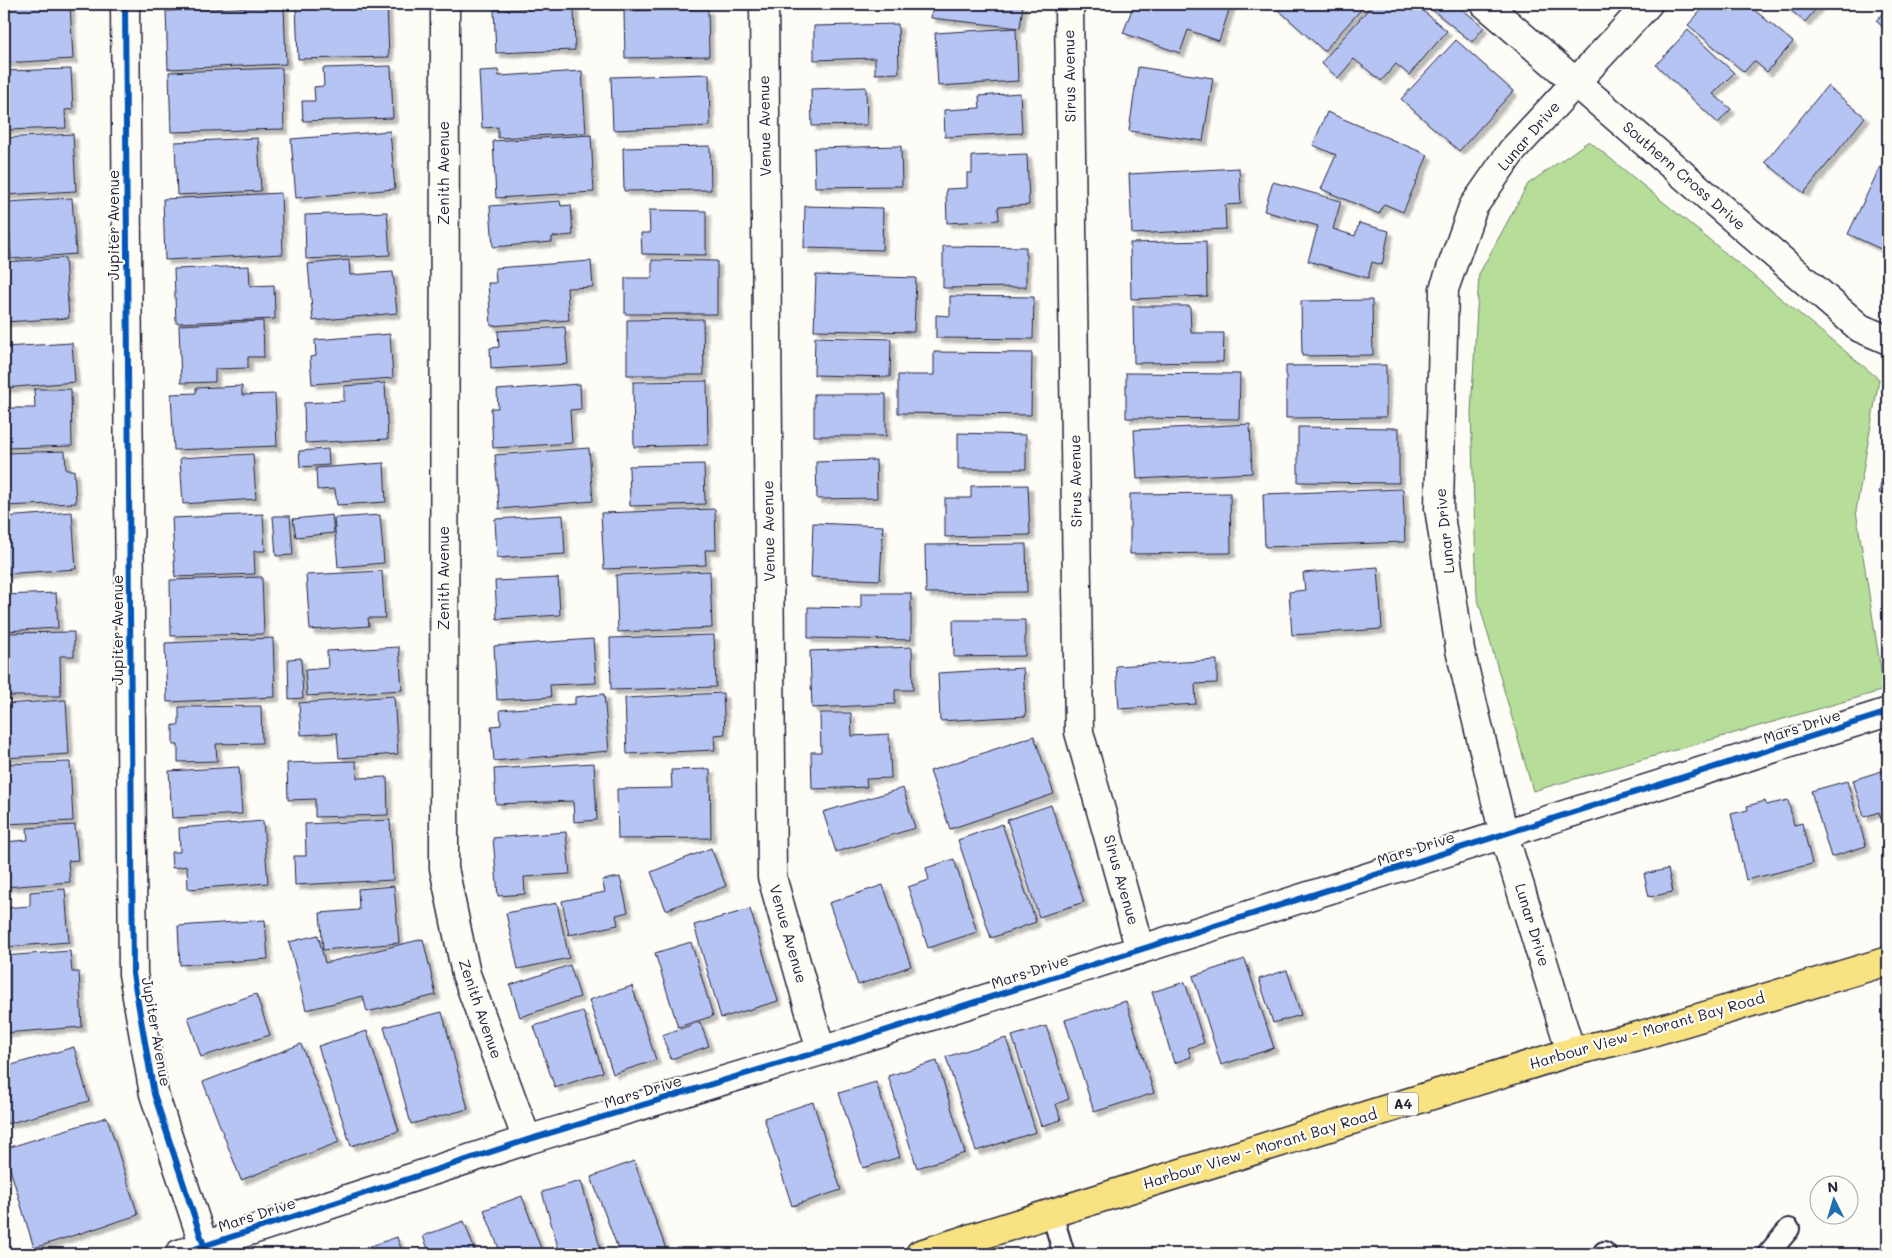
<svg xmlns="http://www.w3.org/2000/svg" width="1892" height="1258" viewBox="0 0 1892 1258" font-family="Mali,sans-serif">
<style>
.green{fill:#b6de99;stroke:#6c806a}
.building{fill:#b6c4f4;stroke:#22223b;filter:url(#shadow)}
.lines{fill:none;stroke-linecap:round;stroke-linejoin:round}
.lane-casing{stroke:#22223b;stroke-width:24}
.street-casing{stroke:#22223b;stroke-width:31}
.highway-casing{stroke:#22223b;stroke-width:31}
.lane{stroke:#fdfcf7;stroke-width:20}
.street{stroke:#fdfcf7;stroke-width:28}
.highway{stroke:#f8e281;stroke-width:28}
.cycleway-casing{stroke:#fdfcf7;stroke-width:9}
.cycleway{stroke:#0057b8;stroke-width:6}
.labels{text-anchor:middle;stroke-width:4.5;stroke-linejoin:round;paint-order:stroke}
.shield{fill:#fdfcf7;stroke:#646373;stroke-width:1}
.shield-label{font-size:14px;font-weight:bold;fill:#22223b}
.street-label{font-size:15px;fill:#22223b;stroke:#fdfcf7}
</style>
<defs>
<filter id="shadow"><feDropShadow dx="4.5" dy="4.5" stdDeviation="1" flood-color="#0004"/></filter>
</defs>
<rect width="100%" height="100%" fill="#fdfcf7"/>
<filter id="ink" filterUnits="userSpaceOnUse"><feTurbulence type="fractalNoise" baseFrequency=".02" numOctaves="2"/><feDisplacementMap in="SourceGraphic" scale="10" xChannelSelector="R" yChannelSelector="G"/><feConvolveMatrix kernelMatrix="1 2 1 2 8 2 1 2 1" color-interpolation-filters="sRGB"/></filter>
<g filter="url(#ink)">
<!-- green -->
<path class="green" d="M1589,141L1879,379L1856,511L1884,690L1533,791L1477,596L1471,412L1479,274L1528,184Z"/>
<!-- building -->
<path class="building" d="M4,4H70L73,59L4,63Z
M296,4H387L389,57L298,59Z
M933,4H1023L1020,28L931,18Z
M1134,4H1231L1219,41L1188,30L1180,53L1123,33Z
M1272,4H1366L1324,51Z
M1373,4H1415L1447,31L1409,75L1396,64L1381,81L1354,59L1338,78L1321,63Z
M1425,4H1456L1484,27L1472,42Z
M1707,4H1747L1793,42L1767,72L1754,61L1744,72L1688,25Z
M1783,4H1820L1805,22Z
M1880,4H1888V31L1876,21L1886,9Z
M284,6L286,64L168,69L166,11Z
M574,7L575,50L496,53L494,10Z
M708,9L709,56L625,58L624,11Z
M898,24L899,73L875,74V58L814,60V26Z
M1016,28L1018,81L938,86L935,33Z
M1688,30L1734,73L1713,94L1731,109L1718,123L1656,65Z
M1456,40L1513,91L1459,151L1401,99Z
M391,66L393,118L303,121L302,101H315L314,87L324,86L323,68Z
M1138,67L1213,78L1203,141L1129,131Z
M282,68L284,129L171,132L169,72Z
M71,69L73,109L65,110L66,128L4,130V71Z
M498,70L499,76L582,71L586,133L498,138V127L482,128L479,71Z
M709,74L710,126L613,130L611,77Z
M1827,86L1865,117L1804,193L1765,162Z
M866,87L867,125L812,126L811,89Z
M1020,93L1022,133L945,137L944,110L980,108L979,96Z
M1327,112L1428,155L1403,212L1384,204L1379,214L1321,189L1336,155L1313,145Z
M390,131L395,189L296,198L291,139Z
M73,134L76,191L4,195V138Z
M591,135L594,192L496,198L493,141Z
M258,138L261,191L177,195L175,142Z
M710,146L711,190L624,191L623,148Z
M901,146L902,186L815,187L814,148Z
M1027,154L1029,205L998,207L999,220L947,223L946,189L967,188V173H972V156Z
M1880,167L1888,170V239L1883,250L1848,234Z
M1239,168L1241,204L1225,205L1226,229L1132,234L1129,174Z
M1273,182L1341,201L1333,229L1355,236L1359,223L1389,231L1382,265L1372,262L1368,278L1308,261L1318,226L1264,211Z
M281,193L283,254L165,260L163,199Z
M72,198L76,254L11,259L8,202Z
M560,201L561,206L571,205L573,235L552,237V242L493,247L490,206Z
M805,206L883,208L882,250L804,248Z
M649,210L706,211V255L642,254L641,233H650Z
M387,212L390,255L306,259L305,215Z
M4,231H6L8,255H4Z
M1206,241L1207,296L1131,299L1130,243Z
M943,246L1026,247V287L943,288Z
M65,258L69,318L4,322V262Z
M349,260L350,275L393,272L397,313L313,321L308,264Z
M652,260L717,261V314H625V278H652Z
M591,261L593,287L567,288L569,320L491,326L488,283H496L495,268Z
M249,266L250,286L274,285L275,319L176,323L174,269Z
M816,275L916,278L914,332L814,330Z
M950,296L1034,297L1033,339L936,338V315L950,316Z
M1372,300L1373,355L1302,356L1301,301Z
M1133,306H1190L1191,333H1224L1223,362L1134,363Z
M703,319L704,375H627V320Z
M263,321L264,357H248V368L215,369V382L181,383L179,325Z
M565,327L568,364L491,369L490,348L499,347L498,331Z
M390,334L393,378L312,384L310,357L316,356L315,340Z
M815,337L891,339L890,377L814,375Z
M72,343L75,382L4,388V347Z
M934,352L1032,353L1031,415L898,413V375H934Z
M1386,365V417L1286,418V366Z
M1126,373L1240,374L1239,419L1126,418Z
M707,381L708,445L634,447L633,382Z
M385,383L388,439L305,443L304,403L344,401V386Z
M580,384L581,409L570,410L572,443L493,448L491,408H498L497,390Z
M242,386V395L275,394L277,446L174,450L171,394L196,393V388Z
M34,389H71L72,446L4,448V408H35Z
M814,394H886V436H814Z
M1250,424L1252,473L1137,479L1134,430Z
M1298,427L1399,428V483L1298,482Z
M958,433L1026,435V469H958Z
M589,448L593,501L499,509L495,455Z
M1888,448V495L1879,493Z
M328,449L329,465L300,467L299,451Z
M65,451L66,470H74L76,503L4,506V453Z
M253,454L256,499L183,504L180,458Z
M876,460L877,498L817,499L816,462Z
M384,463L386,502L337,505L335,489L317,490L316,468Z
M704,464L705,504L630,506L629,466Z
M1028,485L1030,535L945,537V498H971V486Z
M1403,489L1405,542L1265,547L1263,494Z
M1230,493L1231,553L1130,554V494Z
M715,509L716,550H705L706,565L604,569L601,513Z
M72,512L76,569L4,574V517Z
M263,514L265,551H254L255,574L175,577L172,518Z
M332,515L334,533L296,537L293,519Z
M380,515L384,563L338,567L334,518Z
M563,515L565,554L497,558L495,519Z
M273,516H290L293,555L276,556Z
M813,523L883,526L880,580L811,577Z
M1026,544L1027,592L926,593L925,545Z
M1378,567L1382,629L1292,635L1289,592L1305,590L1303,573Z
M382,571L385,618H368L369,626L310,630L306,575Z
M710,571L712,628L618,632L616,575Z
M262,577L264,634L171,636L170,580Z
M558,578L560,615L497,619L495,581Z
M56,593L58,628L4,631V595Z
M861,593H911V640L808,638V607L861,608Z
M953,620H1025V656L954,657Z
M74,632V656H60L61,696H4V633Z
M714,635L716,687L611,690L610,638Z
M273,638L275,697L167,702L165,643Z
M593,639L596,683L550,685L551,697L497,700L494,646Z
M399,647L402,690L307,696L305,670L328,668L327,651Z
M912,647L913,690H895V704L812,708L810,651Z
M301,658L303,698L289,699L288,659Z
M1217,660V683L1195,684L1196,704L1119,709L1116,666Z
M1023,668L1026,716L940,721L938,673Z
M723,693L725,734L714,735L715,750L627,754L625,698Z
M604,694L609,751L494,761L491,726L501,725L500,710L575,704V697Z
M394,696L398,754L339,758L337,733L301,735L299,703Z
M66,700L69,754L4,758V704Z
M261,706L262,743L216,744L217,761L178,762V745H173V725H179V707Z
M820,713H851L852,736L889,734L891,778L866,779L867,787L812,789L811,752H821Z
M1034,736L1054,794L950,829L930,771Z
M356,761L357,778L387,777L388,815L315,817V799L288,800L287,763Z
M70,762L73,821L4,824V764Z
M594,763L597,820L574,822L573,801L496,804L494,769Z
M239,767L242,814L172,818L169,771Z
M710,769L711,838L618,839L617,789L672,788L671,770Z
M1888,769V841L1879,812L1864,817L1853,780Z
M1847,781L1866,846L1831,857L1811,791Z
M903,788L915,828L836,852L823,812Z
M1788,800L1794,825L1802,823L1812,864L1746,880L1731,814L1748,810L1747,806L1765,801L1766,805Z
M1051,805L1084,902L1039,917L1007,820Z
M390,820L393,880L295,885L294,856H306L305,824Z
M263,821L268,883L188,889L187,866L172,868L171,852H180L179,828Z
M1002,824L1036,922L991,938L958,840Z
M75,825L78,860L68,861L70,882L4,887V842L28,840L27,828Z
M566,832L570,874L524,877L525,894L498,896L493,838Z
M711,848L726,886L666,910L651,872Z
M954,859L977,932L928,948L908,887L929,880L926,868Z
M1668,869L1673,892L1649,897L1644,874Z
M620,877L628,912L616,915L618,925L569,935L562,901L605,892L602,880Z
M883,885L911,966L858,985L829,903Z
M394,886L399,943L323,950L320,913L359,910L358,889Z
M65,889L69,942L4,947V908L30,906V892Z
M557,903L569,958L518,969L506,913Z
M750,909L778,1001L721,1018L694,925Z
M265,920L268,959L180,965L178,926Z
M318,935L325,963L423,939L436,995L367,1012L363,996L306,1010L289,942Z
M691,942L713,1016L678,1027L655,953Z
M70,951L72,972H79L82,1027L4,1033V956Z
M1245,959L1274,1048L1221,1065L1193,976Z
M570,965L580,997L520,1017L510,985Z
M1287,970L1301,1015L1273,1023L1259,979Z
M1185,982L1204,1043L1188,1048L1191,1057L1174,1063L1152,992Z
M632,986L656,1060L613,1074L589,1000Z
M256,994L270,1035L201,1057L188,1017Z
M1126,1001L1154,1093L1094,1112L1065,1020Z
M583,1011L603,1072L555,1088L534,1026Z
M442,1012L468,1109L411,1124L384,1027Z
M700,1022L709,1046L671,1059L662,1035Z
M1046,1026L1069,1099L1056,1104L1061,1120L1041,1126L1012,1036Z
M367,1031L399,1131L351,1146L318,1046Z
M1006,1038L1036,1132L976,1151L946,1057Z
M301,1044L339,1142L241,1180L203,1082Z
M74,1047L89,1101L7,1124L4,1112V1085L10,1084L5,1067Z
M937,1061L965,1153L917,1168L888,1076Z
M876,1082L900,1157L863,1168L839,1093Z
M813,1102L841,1190L792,1206L764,1118Z
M107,1117L138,1215L34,1248L4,1149Z
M634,1161L666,1249L652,1254H620L591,1177Z
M581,1181L602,1254H560L542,1192Z
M522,1196L543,1254H501L484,1210Z
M464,1221L476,1254H430L423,1236Z
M397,1237L403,1254H351V1253Z"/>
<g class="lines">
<defs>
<path id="lane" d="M1052,1214L1064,1254
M1604,1252L1606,1254
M1768,1254L1789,1229"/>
<path id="street" d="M125,4L133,974L154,1094L204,1246
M445,4L444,868L466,974L527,1140
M764,4L772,877L821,1051
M1072,4L1069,10L1079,732L1140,950
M1485,4L1860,328L1888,340
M1571,1052L1504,835L1460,650L1439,508L1444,289L1473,207L1512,151L1648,4
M179,1254L527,1140L821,1051L1888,712"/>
<path id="highway" d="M920,1254L1571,1052L1642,1035L1888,961"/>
</defs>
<!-- lane casing -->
<use href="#lane" class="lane-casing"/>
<!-- street casing -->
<use href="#street" class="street-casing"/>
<!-- highway casing -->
<use href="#highway" class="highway-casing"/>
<!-- lane -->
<use href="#lane" class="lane"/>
<!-- street -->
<use href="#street" class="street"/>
<!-- highway -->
<use href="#highway" class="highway"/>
<defs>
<path id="cycleway" d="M125,4L133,974L154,1094L204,1246
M179,1254L527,1140L821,1051L1888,712"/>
</defs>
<!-- cycleway casing -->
<use href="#cycleway" class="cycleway-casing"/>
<!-- cycleway -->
<use href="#cycleway" class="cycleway"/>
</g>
</g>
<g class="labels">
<!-- shield labels -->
<rect class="shield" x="1388" y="1092.5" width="30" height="23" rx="4"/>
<g class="shield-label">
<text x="1403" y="1109">A4</text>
</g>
<!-- street labels -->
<g class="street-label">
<text transform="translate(1070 76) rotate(-91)" y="5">Sirus Avenue</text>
<text transform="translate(765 126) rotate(-91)" y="5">Venue Avenue</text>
<text transform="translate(1529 136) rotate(-49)" y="5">Lunar Drive</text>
<text transform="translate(444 173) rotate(-90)" y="5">Zenith Avenue</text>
<text transform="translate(1684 176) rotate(41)" y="5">Southern Cross Drive</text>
<text transform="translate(114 225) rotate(-90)" y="5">Jupiter Avenue</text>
<text transform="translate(1076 481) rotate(-91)" y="5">Sirus Avenue</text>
<text transform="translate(769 531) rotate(-91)" y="5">Venue Avenue</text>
<text transform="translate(1445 531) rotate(-96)" y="5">Lunar Drive</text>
<text transform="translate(444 578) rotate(-90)" y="5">Zenith Avenue</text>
<text transform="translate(118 630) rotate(-90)" y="5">Jupiter Avenue</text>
<text transform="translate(1802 727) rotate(-18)" y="5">Mars Drive</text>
<text transform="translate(1416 849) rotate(-18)" y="5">Mars Drive</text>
<text transform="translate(1121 880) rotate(74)" y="5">Sirus Avenue</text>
<text transform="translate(1532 925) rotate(73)" y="5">Lunar Drive</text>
<text transform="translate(788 934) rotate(74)" y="5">Venue Avenue</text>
<text transform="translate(1030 972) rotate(-18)" y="5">Mars Drive</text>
<text transform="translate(480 1009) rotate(71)" y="5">Zenith Avenue</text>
<text transform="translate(1647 1031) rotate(-16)" y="5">Harbour View - Morant Bay Road</text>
<text transform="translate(156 1032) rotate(80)" y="5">Jupiter Avenue</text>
<text transform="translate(643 1092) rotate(-17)" y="5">Mars Drive</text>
<text transform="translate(1260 1149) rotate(-17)" y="5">Harbour View - Morant Bay Road</text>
<text transform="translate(257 1215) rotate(-18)" y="5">Mars Drive</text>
</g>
</g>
<!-- margin -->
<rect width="1892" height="1258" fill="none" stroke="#fdfcf7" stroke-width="20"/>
<rect x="10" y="10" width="1872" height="1238" fill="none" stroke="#22223b" stroke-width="2" filter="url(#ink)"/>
<!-- north arrow -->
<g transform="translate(1834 1200) rotate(355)"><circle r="24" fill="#fdfcf7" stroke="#a5a5ac"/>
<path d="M0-4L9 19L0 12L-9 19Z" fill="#1f6fb2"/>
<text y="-8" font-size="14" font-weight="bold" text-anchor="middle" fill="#22223b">N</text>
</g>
</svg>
